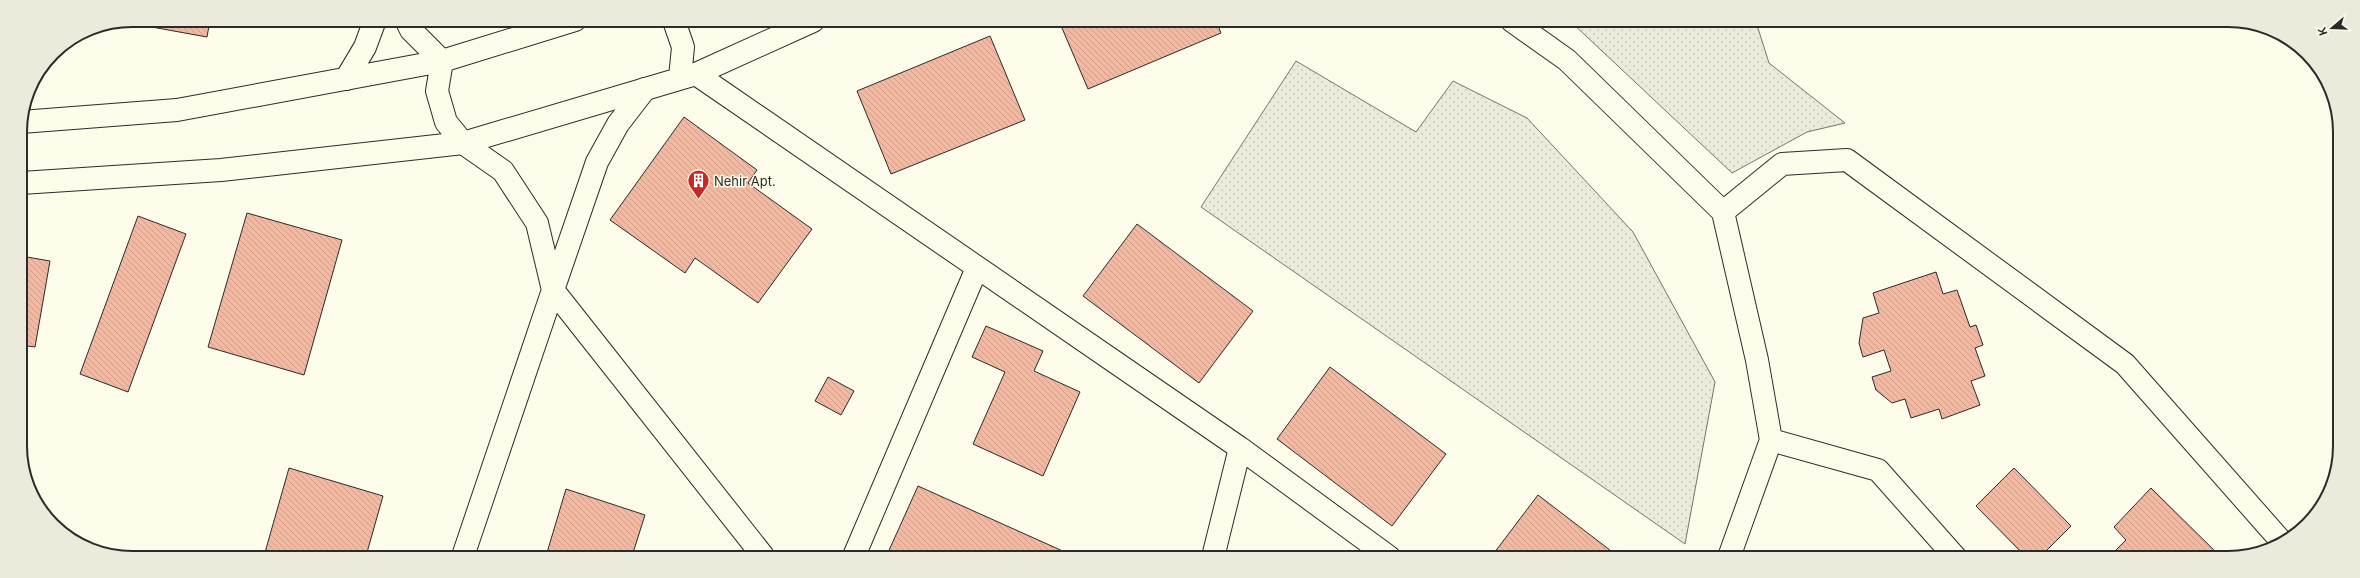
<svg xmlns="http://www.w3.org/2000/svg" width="2360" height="578" viewBox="0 0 2360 578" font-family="Inter,sans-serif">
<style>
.grass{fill:url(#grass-dots);stroke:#74746e}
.building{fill:url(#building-back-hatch);stroke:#2b2b2b}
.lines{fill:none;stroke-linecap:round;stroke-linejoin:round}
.minor-casing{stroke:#2b2b2b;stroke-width:24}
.secondary-casing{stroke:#2b2b2b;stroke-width:24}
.minor{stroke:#fdfbea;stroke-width:22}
.secondary{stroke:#fdfbea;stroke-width:22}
.labels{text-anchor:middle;stroke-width:3;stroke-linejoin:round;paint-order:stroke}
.poi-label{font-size:13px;fill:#2b2b2b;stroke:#fdfbea;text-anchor:start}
.rim{fill:none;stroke:#2b2b2b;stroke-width:2}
</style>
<defs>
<pattern id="grass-dots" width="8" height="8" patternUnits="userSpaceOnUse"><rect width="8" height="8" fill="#ecebdb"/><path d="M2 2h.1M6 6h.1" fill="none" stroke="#cbcabc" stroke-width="1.8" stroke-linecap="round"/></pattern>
<pattern id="building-back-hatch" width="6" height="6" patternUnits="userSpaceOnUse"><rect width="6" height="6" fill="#f2b8a0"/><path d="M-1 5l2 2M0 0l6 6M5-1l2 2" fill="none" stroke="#d09e8a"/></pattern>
</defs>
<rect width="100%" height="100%" fill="#fdfbea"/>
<!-- grass -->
<path class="grass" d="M1570,21L1756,22L1769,63L1845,123L1807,132L1732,173Z
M1296,61L1416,132L1453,81L1527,118L1633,232L1715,382L1685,544L1201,207Z"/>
<!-- building -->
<path class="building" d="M132,20H210L207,37L124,22Z
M1059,21H1216L1221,33L1088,89Z
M990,36L1025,120L891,174L857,91Z
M684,117L757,170L748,183L812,229L758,303L695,258L685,273L610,220Z
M247,213L342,240L304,375L208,347Z
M138,216L186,234L128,392L80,374Z
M1137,224L1253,311L1199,383L1083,296Z
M21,256L50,261L35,347L21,345Z
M1936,272L1943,294L1957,290L1970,327L1976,325L1983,345L1975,348L1985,376L1971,381L1980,405L1942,419L1939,409L1911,418L1905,399L1892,403L1876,390L1872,377L1891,371L1884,350L1863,357L1859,343L1863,318L1879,313L1873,293Z
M986,326L1043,351L1034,371L1080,392L1043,476L973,444L1005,372L972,357Z
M1330,367L1446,454L1392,526L1277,439Z
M828,377L854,391L841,415L815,401Z
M289,468L383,496L366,556H264Z
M2014,468L2071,526L2039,558H2027L1976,506Z
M918,486L1076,557H886Z
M2151,488L2222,558H2121L2115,551L2126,540L2114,527Z
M566,489L645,515L632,556H546Z
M1538,495L1619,557H1491Z"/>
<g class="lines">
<defs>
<path id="minor" d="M406,20L411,30L442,61
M1512,21L1567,60L1723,212L1757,360L1771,440L1729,557
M696,74L1240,448L1389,557
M346,79L365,47L375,20
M645,89L618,124L597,162L553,290L763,556
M463,143L503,171L537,223L553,290L463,556
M1723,212L1782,164L1847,160L2125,364L2282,542
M1771,440L1878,470L1956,558
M854,556L977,268
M1213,557L1240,448"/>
<path id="secondary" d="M674,21L683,47L680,78
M442,61L437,91L446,122L463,143
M21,122L177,110L442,61L575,20
M21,183L221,170L463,143L696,74L813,21"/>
</defs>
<!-- minor casing -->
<use href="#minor" class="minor-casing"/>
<!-- secondary casing -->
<use href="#secondary" class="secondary-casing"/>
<!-- minor -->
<use href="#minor" class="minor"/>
<!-- secondary -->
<use href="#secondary" class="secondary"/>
</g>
<!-- icons -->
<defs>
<symbol id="building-pin" viewBox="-11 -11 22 30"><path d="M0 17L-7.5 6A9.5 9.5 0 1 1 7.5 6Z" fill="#c62828" stroke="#fdfbea"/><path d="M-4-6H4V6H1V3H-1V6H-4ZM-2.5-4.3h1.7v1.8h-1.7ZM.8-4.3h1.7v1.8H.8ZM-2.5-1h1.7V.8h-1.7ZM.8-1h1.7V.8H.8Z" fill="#fff"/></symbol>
</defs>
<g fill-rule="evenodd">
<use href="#building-pin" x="686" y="168" width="25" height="34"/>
</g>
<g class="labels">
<!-- poi labels -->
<g class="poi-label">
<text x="714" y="186">Nehir Apt.</text>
</g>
</g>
<!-- crop -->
<path d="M0 0H2360V578H0ZM132 27H2228A105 105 0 0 1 2333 132V446A105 105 0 0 1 2228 551H132A105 105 0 0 1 27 446V132A105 105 0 0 1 132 27Z" fill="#eceadb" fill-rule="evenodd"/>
<path class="rim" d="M132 27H2228A105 105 0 0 1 2333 132V446A105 105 0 0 1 2228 551H132A105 105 0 0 1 27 446V132A105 105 0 0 1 132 27Z"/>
<!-- north arrow -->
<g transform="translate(2332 28) rotate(251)" stroke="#fdfbea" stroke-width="3" paint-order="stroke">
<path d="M0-3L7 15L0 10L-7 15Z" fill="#2b2b2b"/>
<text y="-6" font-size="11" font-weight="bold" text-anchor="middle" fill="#2b2b2b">K</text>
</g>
</svg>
